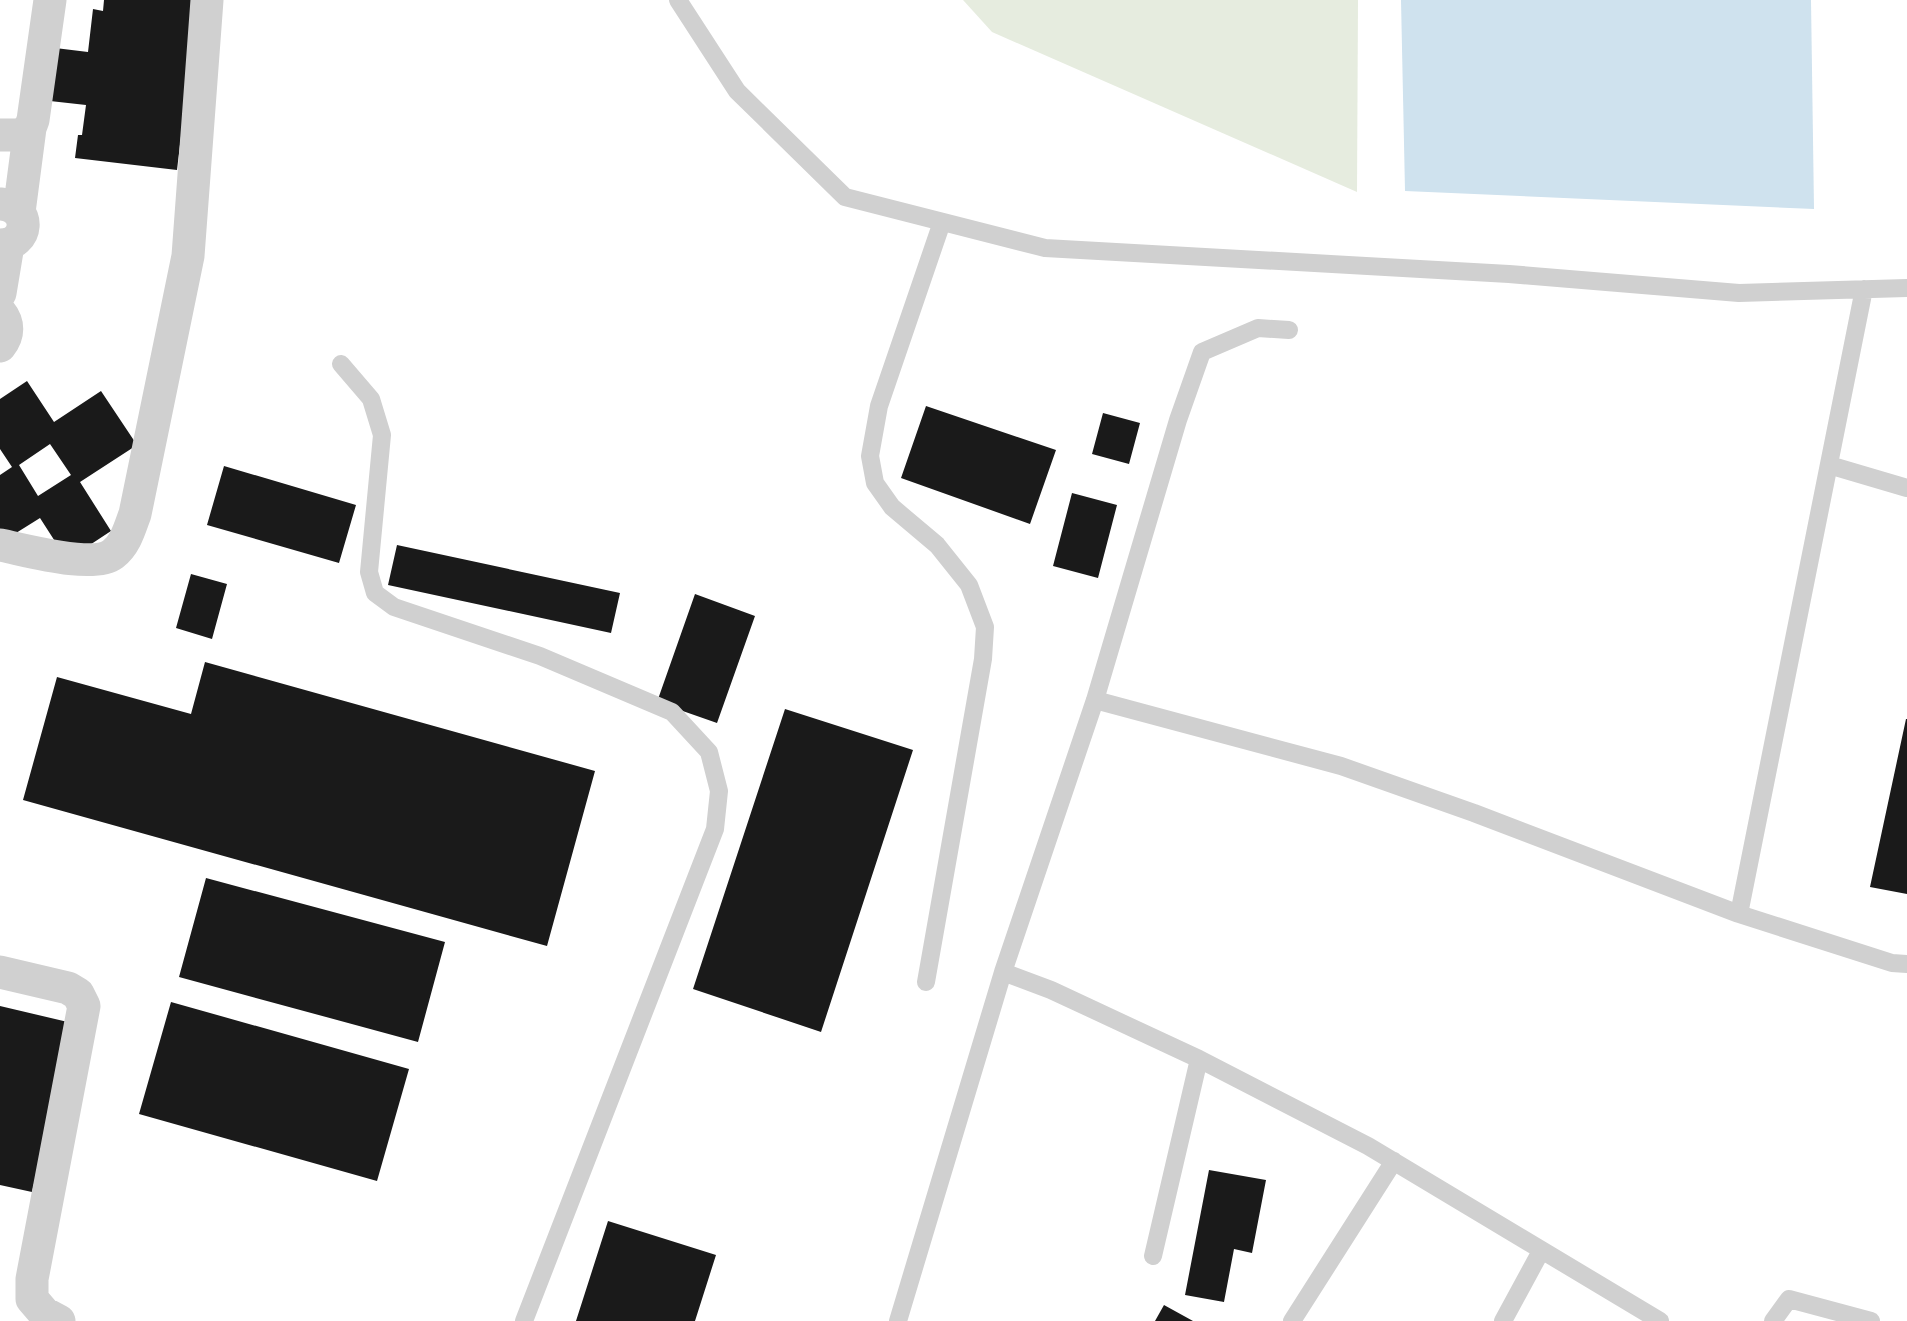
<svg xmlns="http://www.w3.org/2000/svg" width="1907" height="1321" viewBox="0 0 1907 1321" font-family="'Nunito Sans',sans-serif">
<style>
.green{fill:#e6ecdf}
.water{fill:#cfe2ee}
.building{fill:#1a1a1a;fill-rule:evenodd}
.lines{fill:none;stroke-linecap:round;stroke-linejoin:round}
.lane{stroke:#d0d0d0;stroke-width:18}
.street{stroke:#d0d0d0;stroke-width:33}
</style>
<rect width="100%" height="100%" fill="#fff"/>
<!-- green -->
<path class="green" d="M963,0H1358L1357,192L992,32Z"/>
<!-- water -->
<path class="water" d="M1401,0H1811L1814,209L1405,191Z"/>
<!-- building -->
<path class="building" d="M104,0H197L177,170L75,158L78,135H82L86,105L41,100L47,47L88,52L93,9L103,11Z
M27,381L54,422L101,391L137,445L80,482L111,531L67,560L40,518L0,543V475L12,467L0,449V399ZM50,444L71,475L38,496L19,465Z
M926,406L1056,450L1030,524L901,478Z
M1103,413L1140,423L1129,464L1092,454Z
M224,466L356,505L339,563L207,525Z
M1072,493L1117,505L1098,578L1053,566Z
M397,545L620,593L611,633L388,585Z
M191,574L227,584L212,639L176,628Z
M695,594L755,616L717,723L657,702Z
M205,662L595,771L547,946L23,800L57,677L191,714Z
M785,709L913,750L821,1032L693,989Z
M1906,719H1907V894L1870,887Z
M206,878L445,942L418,1042L179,977Z
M171,1002L409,1069L377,1181L139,1114Z
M0,1006L72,1023L32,1192L0,1185Z
M1209,1170L1266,1180L1252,1253L1234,1249L1224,1302L1185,1295Z
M608,1221L716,1255L695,1321H576Z
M1164,1305L1193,1321H1155Z"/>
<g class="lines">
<!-- lane -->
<path class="lane" d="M678,0L737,91L845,197L1045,248L1509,274L1739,293L1907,288
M341,364L371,399L382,435L369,572L375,593L394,607L540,656L672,712L709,752L719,791L715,829L524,1321
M1829,465L1907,488
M1095,700L1341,766L1474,813L1739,914L1892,963L1907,964
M1739,914L1864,289
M1003,972L1095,700L1178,420L1202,352L1258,328L1289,330
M926,982L983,659L985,627L969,585L937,545L892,507L875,483L870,456L879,406L942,222
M1153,1256L1199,1059
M898,1321L1003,972L1051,990L1199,1059L1368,1146L1660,1321
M1292,1321L1394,1161
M1503,1321L1541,1251
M1773,1321L1789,1299L1871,1321"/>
<!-- street -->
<path class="street" d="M0,135H21L30,128L33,120L50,0
M19,212L30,128
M0,245C29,245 32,208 2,204
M0,293L8,245
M0,312C9,323 9,335 0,346
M0,545C26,550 93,569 113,554C126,544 130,527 135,514L188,256L207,0
M0,972L68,988L78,994L84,1006L32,1279V1299L44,1313L59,1321"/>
</g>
</svg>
